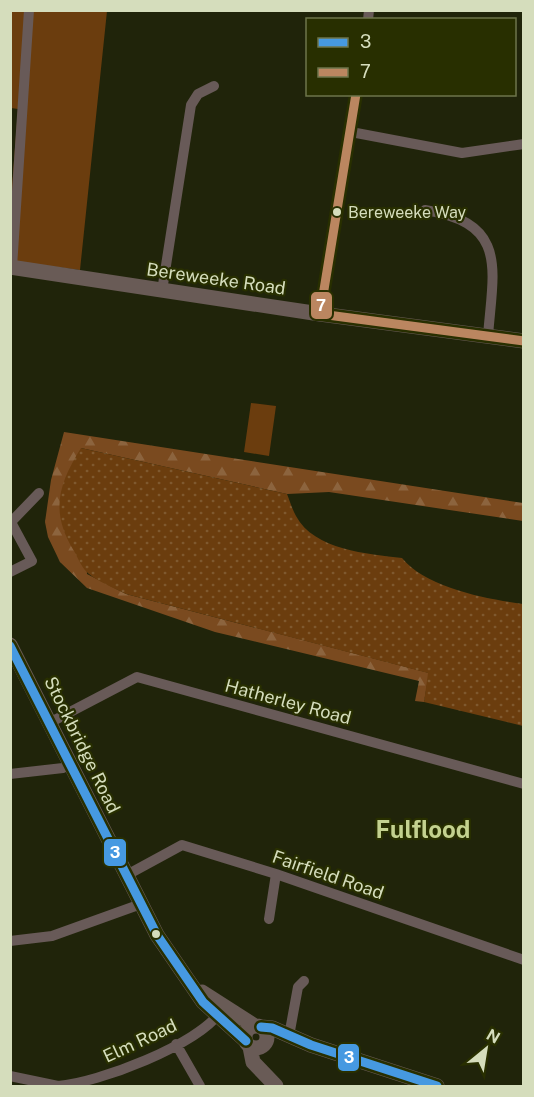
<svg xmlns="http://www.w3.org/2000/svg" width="534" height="1097" viewBox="0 0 534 1097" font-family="'Public Sans',sans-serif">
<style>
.grass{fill:#6b3d0e}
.forest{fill:url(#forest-firs)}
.park{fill:url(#park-dots)}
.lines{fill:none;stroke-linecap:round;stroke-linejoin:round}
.street{stroke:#685a58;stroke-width:10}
.secondary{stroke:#695b56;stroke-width:15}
.bus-1-casing{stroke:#282f00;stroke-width:14}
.bus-2-casing{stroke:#282f00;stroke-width:14}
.bus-1{stroke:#4699e1;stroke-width:9}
.bus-2{stroke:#bb8660;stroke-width:9}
.bus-dot{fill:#d5ddbc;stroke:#282f00;stroke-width:2}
.labels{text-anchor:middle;stroke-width:4.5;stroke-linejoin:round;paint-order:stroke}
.bus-label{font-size:16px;fill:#d5ddbc;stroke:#282f00;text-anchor:start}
.street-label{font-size:18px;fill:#d5ddbc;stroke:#282f00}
.district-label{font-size:24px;font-weight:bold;fill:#c3d18f;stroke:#282f00}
.line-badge{stroke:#282f00;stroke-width:2}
.badge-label{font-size:16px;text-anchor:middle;font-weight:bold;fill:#fff}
</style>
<defs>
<pattern id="forest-firs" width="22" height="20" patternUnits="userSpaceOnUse" patternTransform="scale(1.5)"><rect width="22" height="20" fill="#7a4a1f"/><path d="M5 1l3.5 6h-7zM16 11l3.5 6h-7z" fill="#8c643e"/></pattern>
<pattern id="park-dots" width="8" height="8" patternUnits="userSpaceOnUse" patternTransform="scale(1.5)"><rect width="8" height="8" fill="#6b3d0e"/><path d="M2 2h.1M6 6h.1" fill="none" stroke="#7f592f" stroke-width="1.8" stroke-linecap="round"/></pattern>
</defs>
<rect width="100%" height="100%" fill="#20240a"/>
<!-- grass -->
<path class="grass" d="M11,11H107L80,270L11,261V199L18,109L11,108Z
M251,403L276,406L269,456L244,452Z"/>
<!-- forest -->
<path class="forest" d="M64,432L523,503V521L329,492L287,494L81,448L87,574L126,594L429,673L424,702L415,701L419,681L215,632L87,588L60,562L48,537L45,522L51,480Z"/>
<!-- park -->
<path class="park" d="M81,448L287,494C290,501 292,509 296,516C314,550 368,554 402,558C426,588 487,599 523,604V726L424,702L428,673L126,594C114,588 99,582 89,574C82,569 78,558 74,551C50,512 58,485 81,448Z"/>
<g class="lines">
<!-- street -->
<path class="street" d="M368,20L369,10
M351,132L462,153L524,144
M425,210C509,223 493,270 488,336
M12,267L29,10
M162,291L191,105L198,94L214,86
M320,314L356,94
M10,572L32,561L11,522L39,493
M51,722L137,677L524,784
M10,774L63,768L70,764
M125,876L182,845L276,874L524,960
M269,919L276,874
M10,941L52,936L141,904
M289,1036L298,987L304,981
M176,1044L200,1086
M10,1076L58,1086
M58,1086C98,1083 198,1045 221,1011"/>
<!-- secondary -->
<path class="secondary" d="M10,267L320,314L524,341
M10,645L157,935L203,1002L246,1041
M202,992L255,1026
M245 1037a11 11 0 1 1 22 0a11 11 0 1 1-22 0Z
M261,1027L272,1028L311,1045L437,1086
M250,1047L253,1062L276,1086"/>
<defs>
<path id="bus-1" d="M10,646L157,935L203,1002L246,1041
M261,1027L272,1028L311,1045L437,1086"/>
<path id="bus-2" d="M356,94L320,314L524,341"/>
</defs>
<!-- bus-1 casing -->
<use href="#bus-1" class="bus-1-casing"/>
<!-- bus-2 casing -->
<use href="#bus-2" class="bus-2-casing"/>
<!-- bus-1 -->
<use href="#bus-1" class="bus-1"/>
<!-- bus-2 -->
<use href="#bus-2" class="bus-2"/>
</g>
<!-- markers -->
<g class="bus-dot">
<circle cx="337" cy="212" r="5"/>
<circle cx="156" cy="934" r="5"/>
</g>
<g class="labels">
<!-- bus labels -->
<g class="bus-label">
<text x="348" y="218">Bereweeke Way</text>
</g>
<!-- street labels -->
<g class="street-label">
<text transform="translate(216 279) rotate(8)" y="6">Bereweeke Road</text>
<text transform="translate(288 702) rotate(15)" y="6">Hatherley Road</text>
<text transform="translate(82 745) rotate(64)" y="6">Stockbridge Road</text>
<text transform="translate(328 875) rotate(19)" y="6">Fairfield Road</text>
<text transform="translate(140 1041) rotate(-25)" y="6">Elm Road</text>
</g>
<!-- district labels -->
<g class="district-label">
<text x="423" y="838">Fulflood</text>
</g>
</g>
<g class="line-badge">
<rect x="310" y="291" width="23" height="29" rx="6" fill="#bb8660"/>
<rect x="103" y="838" width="24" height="29" rx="6" fill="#4699e1"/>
<rect x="337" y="1043" width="23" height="29" rx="6" fill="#4699e1"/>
</g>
<g class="badge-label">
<text x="321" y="311">7</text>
<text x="115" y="858">3</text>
<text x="349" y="1063">3</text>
</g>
<!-- border -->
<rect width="534" height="1097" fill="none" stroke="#d5ddbc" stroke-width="24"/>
<!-- legend -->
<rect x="306" y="18" width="210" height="78" fill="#282f00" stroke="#6d754b" stroke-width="1.5"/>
<rect x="318" y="38" width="30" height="9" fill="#4699e1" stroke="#6d754b" stroke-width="1.5"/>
<text x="360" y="48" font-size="18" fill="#d5ddbc">3</text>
<rect x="318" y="68" width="30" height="9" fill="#bb8660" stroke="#6d754b" stroke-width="1.5"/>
<text x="360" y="78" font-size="18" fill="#d5ddbc">7</text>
<!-- north arrow -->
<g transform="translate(486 1049) rotate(30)" stroke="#282f00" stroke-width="4.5" paint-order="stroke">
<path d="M0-4.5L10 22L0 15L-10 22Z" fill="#d5ddbc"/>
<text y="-9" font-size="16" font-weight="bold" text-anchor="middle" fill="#d5ddbc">N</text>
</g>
</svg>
